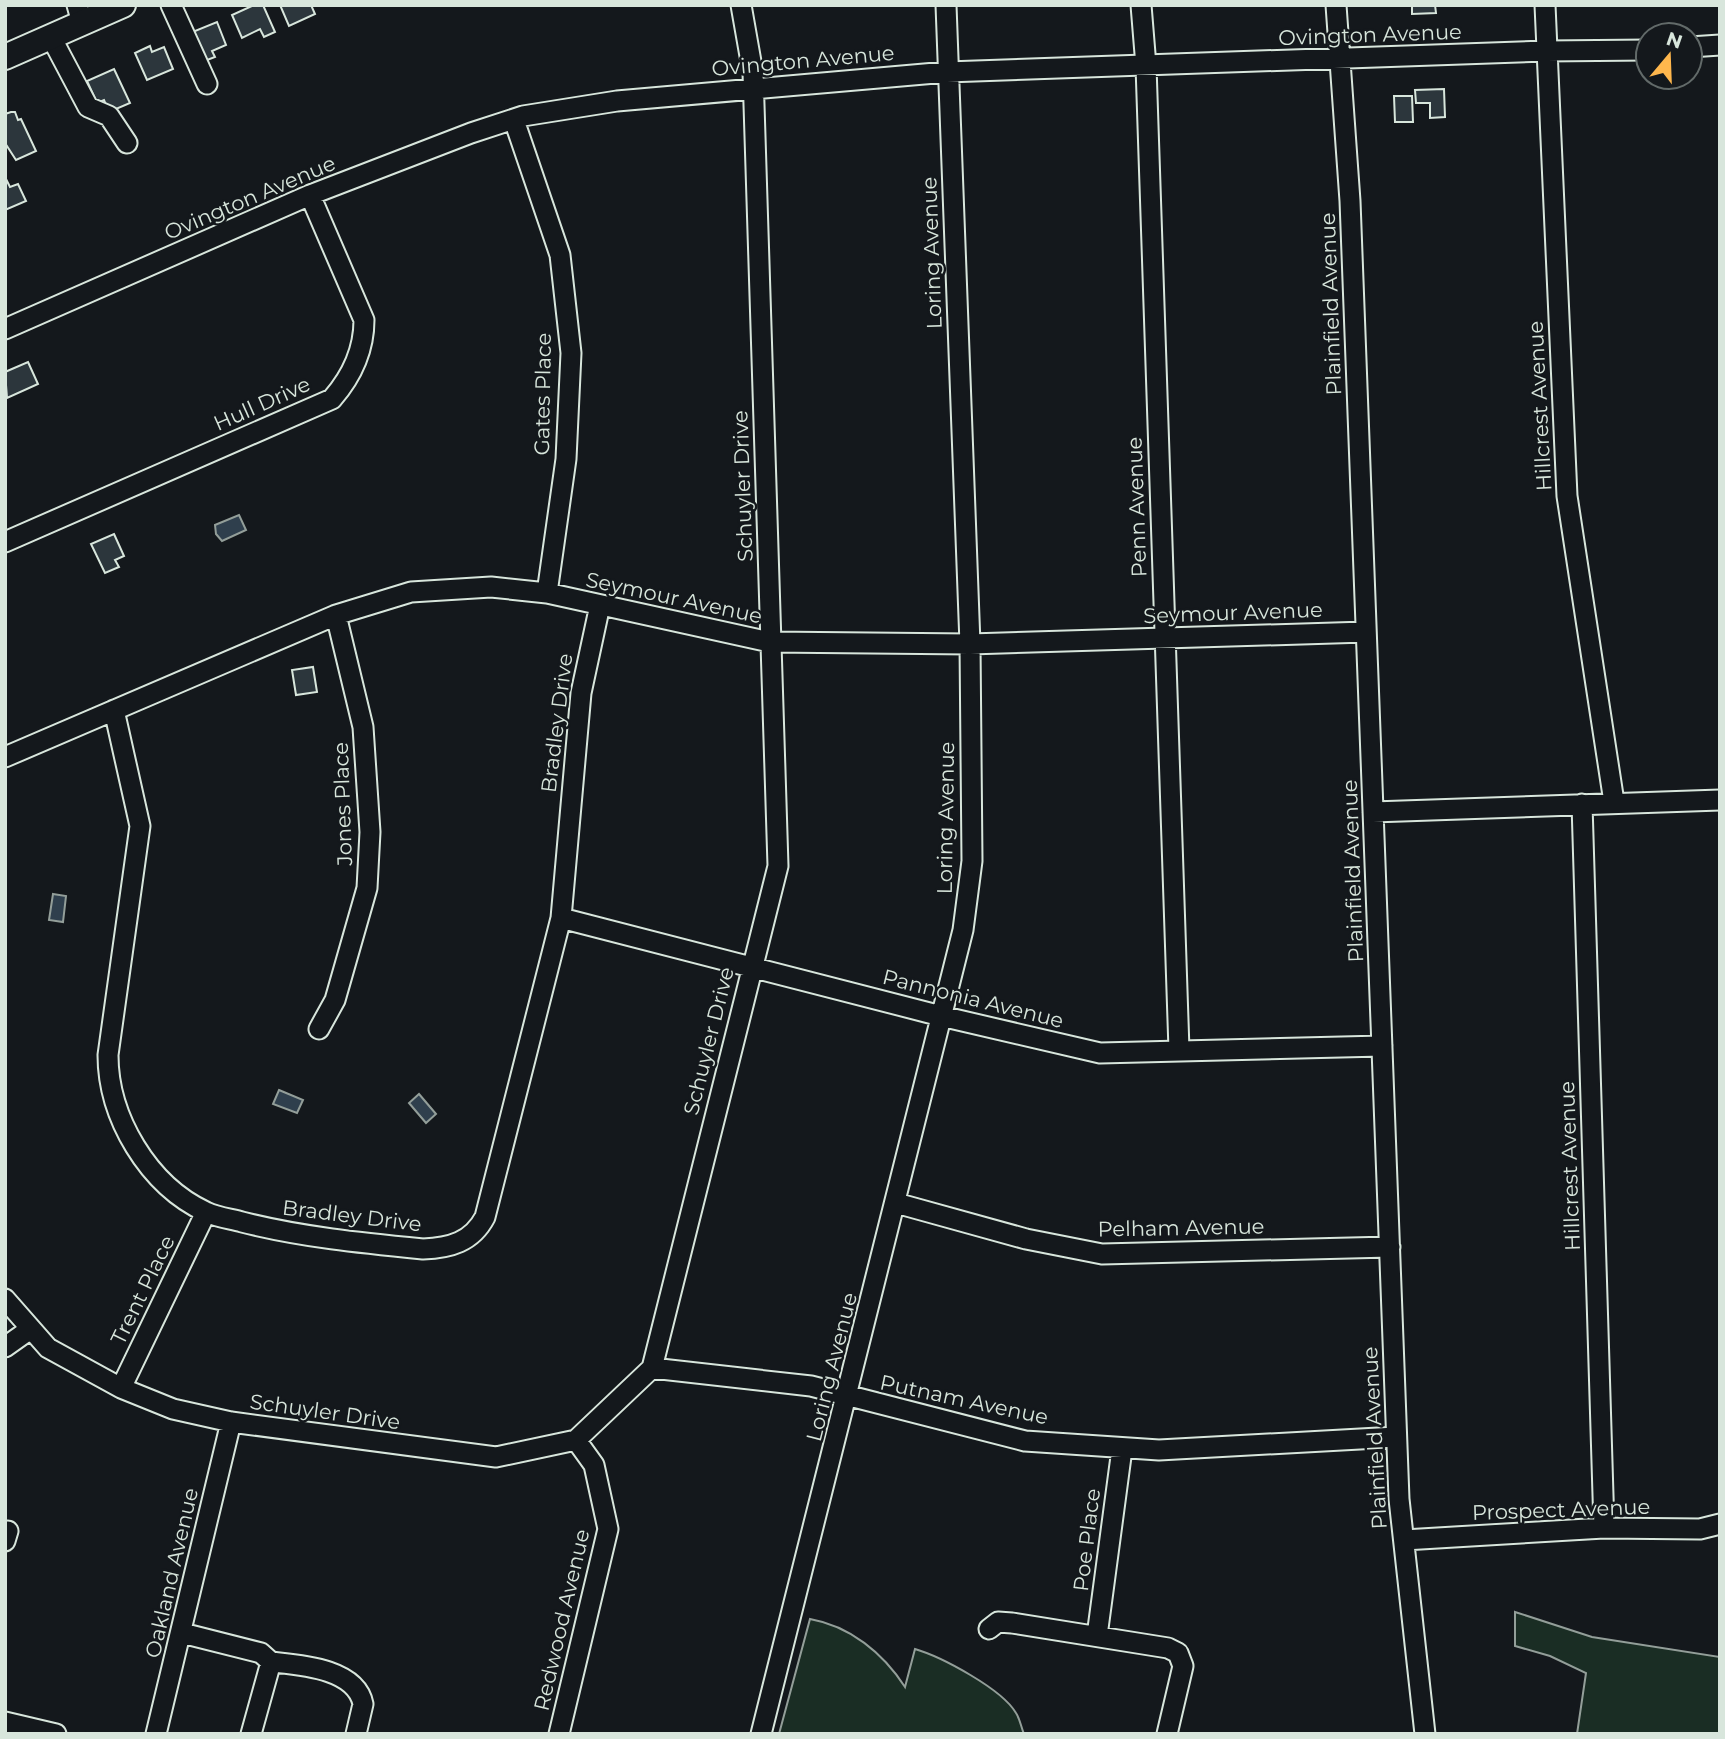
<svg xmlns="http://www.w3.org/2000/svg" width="1725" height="1739" viewBox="0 0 1725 1739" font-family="Montserrat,sans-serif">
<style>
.green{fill:#1a2d24;stroke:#939e99;stroke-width:2}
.water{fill:#2f3f4d;stroke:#939e99;stroke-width:2}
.building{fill:#2c363c;stroke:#d8e6dc;stroke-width:2}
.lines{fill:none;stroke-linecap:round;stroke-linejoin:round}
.minor-casing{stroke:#d8e6dc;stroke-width:23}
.major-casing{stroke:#d8e6dc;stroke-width:28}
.minor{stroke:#14181c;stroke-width:19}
.major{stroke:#14181c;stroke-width:24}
.labels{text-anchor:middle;stroke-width:5;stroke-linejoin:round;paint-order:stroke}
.street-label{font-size:21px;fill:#d8e6dc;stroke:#14181c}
</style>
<rect width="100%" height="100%" fill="#14181c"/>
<!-- green -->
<path class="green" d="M1515,1612L1592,1637L1720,1657V1734H1577L1586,1673L1550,1656L1515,1646Z
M810,1619C850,1626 883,1653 905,1687L915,1649C942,1657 1002,1689 1016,1713C1020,1719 1021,1727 1024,1734H779Z"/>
<!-- water -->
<path class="water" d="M239,515L246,530L222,541L216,534L215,525Z
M53,894L66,896L63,922L49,920Z
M279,1090L303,1100L297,1113L273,1104Z
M419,1094L436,1114L426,1123L409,1103Z"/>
<!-- building -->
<path class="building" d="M254,5H263L275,32L264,37L260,29L242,38L232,15Z
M280,5H311L315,14L289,26Z
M1412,5H1435L1436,13L1412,14Z
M217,22L226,45L212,51L215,57L202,62L190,33Z
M150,46L152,52L164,47L173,69L147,80L135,53Z
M114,69L130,103L109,112L104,100L97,103L87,81Z
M1444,89L1445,117L1430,118V103H1416L1415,90Z
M1394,96H1412L1413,122H1395Z
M11,112H15L18,120L21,119L36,151L16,160L5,143V114Z
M5,177L10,187L18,184L26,201L5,210Z
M28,362L38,384L7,398L5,372Z
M114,534L124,556L115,560L119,567L105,573L91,544Z
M313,667L317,692L296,695L292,670Z"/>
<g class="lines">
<defs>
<path id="minor" d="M77,5L82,23
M171,5L207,84
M1141,5L1146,66L1179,1050
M1336,5L1350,201L1399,1499L1425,1734
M1545,5L1567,496L1614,802
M51,37L88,107L109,116L127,143
M1690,47L1720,45
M514,120L560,255L571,353L566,459L547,593
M5,329L310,195L471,133L523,116L617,101L947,72L1546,51L1648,50
M5,542L332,399C352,376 364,351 364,320L310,195
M114,710L140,826L108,1055C108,1117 148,1185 206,1212C216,1217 231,1219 242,1222C301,1237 362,1243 423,1249C450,1248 472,1242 485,1217L561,918L581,693L600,605
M5,757L336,615L411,592L491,587L547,593L770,642L970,644L1366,632
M1582,804L1604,1528
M1373,812L1720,800
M561,918L941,1016L1100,1053L1382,1046
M319,1029L335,1000L367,888L370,832L363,727L336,615
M896,1203L1026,1239L1102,1254L1390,1247
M5,1299L48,1348L121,1388L173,1409L231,1422L496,1457L576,1440L652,1368L778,866L753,73L741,5
M5,1347L29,1330
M652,1368L811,1386L1025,1441L1159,1450L1396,1437
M121,1388L206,1212
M1404,1540L1604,1528L1700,1529L1720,1524
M5,1541L8,1531
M989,1629L998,1622L1012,1623L1168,1648L1178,1653L1183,1666L1167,1734
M182,1633L261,1653L271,1662L251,1734
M1097,1636L1122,1449
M271,1662C299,1665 356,1668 363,1704L356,1734
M5,1722L56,1734
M156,1734L231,1422
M559,1734L608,1529L594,1465L576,1440
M761,1734L963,930L972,861L970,644L946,5"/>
<path id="major" d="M5,57L123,5"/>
</defs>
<!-- minor casing -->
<use href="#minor" class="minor-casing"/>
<!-- major casing -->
<use href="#major" class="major-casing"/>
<!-- minor -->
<use href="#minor" class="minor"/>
<!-- major -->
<use href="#major" class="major"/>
</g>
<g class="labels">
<!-- street labels -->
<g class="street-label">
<text transform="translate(1370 35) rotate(-2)" y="7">Ovington Avenue</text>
<text transform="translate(803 61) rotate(-5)" y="7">Ovington Avenue</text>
<text transform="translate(250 198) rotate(-23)" y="7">Ovington Avenue</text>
<text transform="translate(932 253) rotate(-92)" y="7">Loring Avenue</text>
<text transform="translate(1331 304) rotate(-92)" y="7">Plainfield Avenue</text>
<text transform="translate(543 394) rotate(-89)" y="7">Gates Place</text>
<text transform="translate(262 404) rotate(-24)" y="7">Hull Drive</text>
<text transform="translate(1540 406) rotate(-93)" y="7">Hillcrest Avenue</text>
<text transform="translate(743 486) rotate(-92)" y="7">Schuyler Drive</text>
<text transform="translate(1137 507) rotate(-92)" y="7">Penn Avenue</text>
<text transform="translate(674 598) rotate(12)" y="7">Seymour Avenue</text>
<text transform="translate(1233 613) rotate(-2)" y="7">Seymour Avenue</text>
<text transform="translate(557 723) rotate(-83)" y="7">Bradley Drive</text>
<text transform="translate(343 804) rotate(-92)" y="7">Jones Place</text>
<text transform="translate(946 818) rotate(-89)" y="7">Loring Avenue</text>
<text transform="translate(1353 871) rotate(-92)" y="7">Plainfield Avenue</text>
<text transform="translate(973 999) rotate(14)" y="7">Pannonia Avenue</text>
<text transform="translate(709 1041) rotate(-76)" y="7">Schuyler Drive</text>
<text transform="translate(1570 1166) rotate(-92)" y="7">Hillcrest Avenue</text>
<text transform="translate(352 1216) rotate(7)" y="7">Bradley Drive</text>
<text transform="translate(1181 1228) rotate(-1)" y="7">Pelham Avenue</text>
<text transform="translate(143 1290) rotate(-64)" y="7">Trent Place</text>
<text transform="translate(832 1367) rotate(-76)" y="7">Loring Avenue</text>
<text transform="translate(964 1400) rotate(12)" y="7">Putnam Avenue</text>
<text transform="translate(325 1412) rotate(8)" y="7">Schuyler Drive</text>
<text transform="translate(1375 1438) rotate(-93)" y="7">Plainfield Avenue</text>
<text transform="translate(1561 1510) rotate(-2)" y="7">Prospect Avenue</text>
<text transform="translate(1087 1540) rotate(-83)" y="7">Poe Place</text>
<text transform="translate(172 1573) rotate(-77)" y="7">Oakland Avenue</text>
<text transform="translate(562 1620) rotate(-77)" y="7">Redwood Avenue</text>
</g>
</g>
<!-- border -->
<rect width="1725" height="1739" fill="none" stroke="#d8e6dc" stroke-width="14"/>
<!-- north arrow -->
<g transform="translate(1669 56) rotate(19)"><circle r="33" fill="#14181c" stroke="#626a69" stroke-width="2"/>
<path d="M0-5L12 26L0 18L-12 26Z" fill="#ffb74d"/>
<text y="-10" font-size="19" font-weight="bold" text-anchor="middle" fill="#d8e6dc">N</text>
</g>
</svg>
